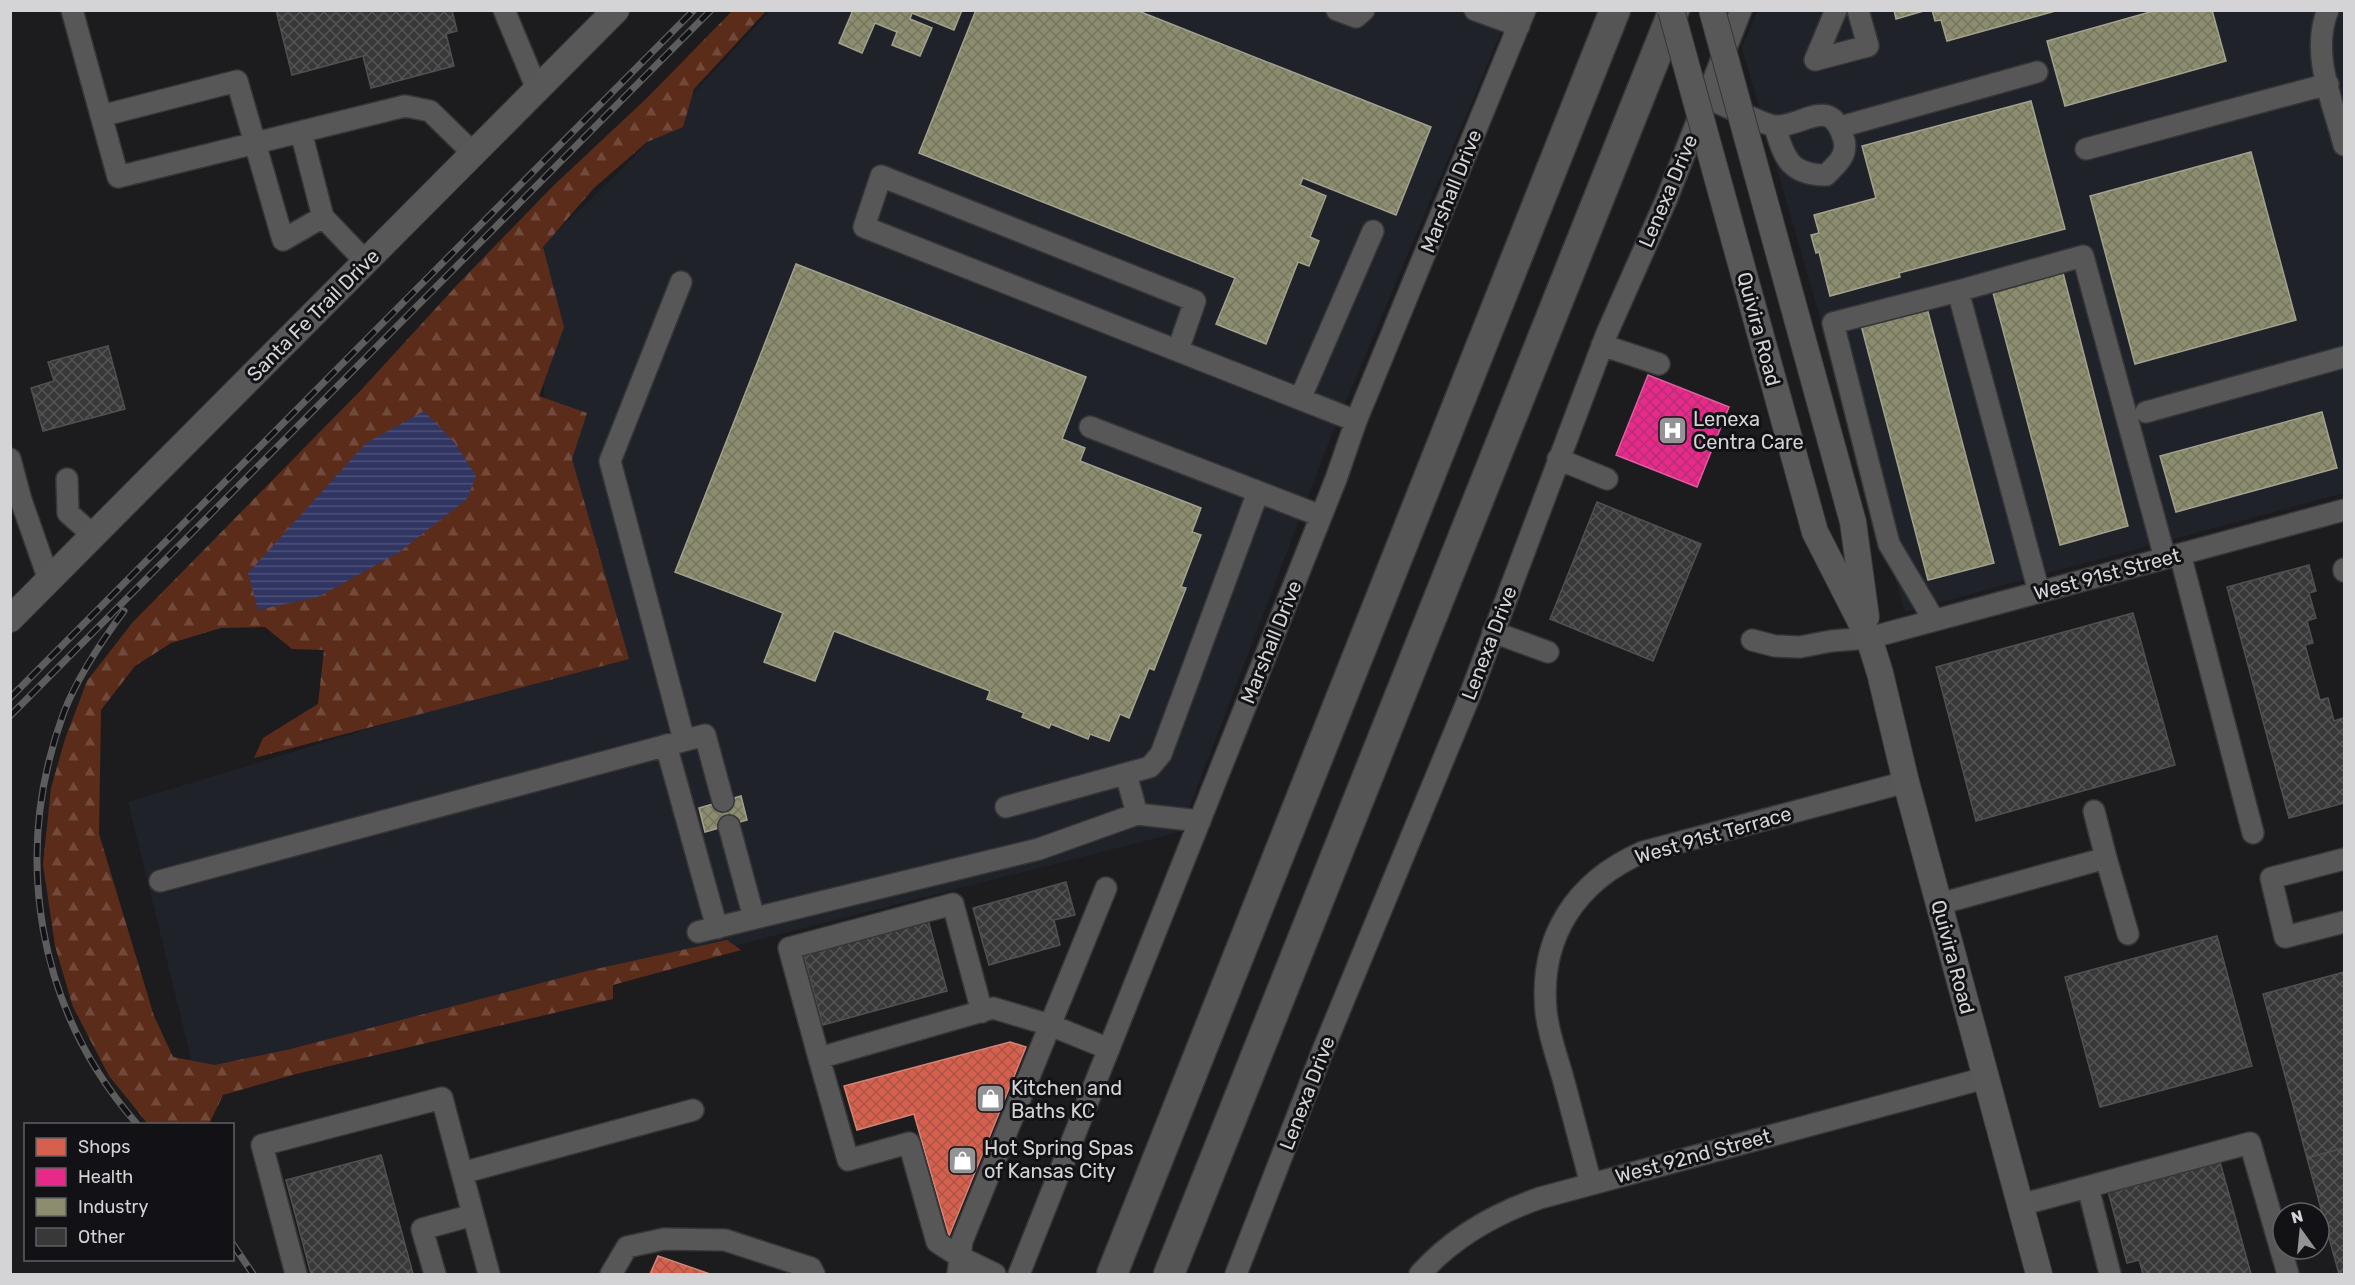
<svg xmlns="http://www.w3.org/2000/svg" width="2355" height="1285" viewBox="0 0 2355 1285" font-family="Rubik,sans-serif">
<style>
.built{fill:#20222a}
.forest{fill:url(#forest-firs)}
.water{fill:url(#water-rules)}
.shops{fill:url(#shops-cross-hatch);stroke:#d58376;stroke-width:1.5}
.health{fill:url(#health-cross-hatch);stroke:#e15ca1;stroke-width:1.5}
.industry{fill:url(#industry-cross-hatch);stroke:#a2a28e;stroke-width:1.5}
.building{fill:url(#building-cross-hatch);stroke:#505051;stroke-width:1.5}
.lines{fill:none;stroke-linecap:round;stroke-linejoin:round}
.minor-casing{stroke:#363638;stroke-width:24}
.major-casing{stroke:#363638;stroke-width:28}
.highway-casing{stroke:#363638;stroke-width:33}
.minor{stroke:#585757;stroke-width:21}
.major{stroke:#585859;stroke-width:26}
.highway{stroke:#565555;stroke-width:30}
.rail-casing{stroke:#5d5d5e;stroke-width:7}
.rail{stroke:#121216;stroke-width:4.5;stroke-dasharray:14;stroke-linecap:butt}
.major-bridge-casing{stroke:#363638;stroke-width:28;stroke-linecap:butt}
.major-bridge{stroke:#585859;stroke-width:26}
.labels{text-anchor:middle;stroke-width:6;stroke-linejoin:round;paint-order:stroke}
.street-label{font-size:20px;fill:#d4d4d7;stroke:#121216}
.poi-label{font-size:20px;fill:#d4d4d7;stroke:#121216;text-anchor:start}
</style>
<defs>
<pattern id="forest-firs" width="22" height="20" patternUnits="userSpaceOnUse" patternTransform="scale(1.5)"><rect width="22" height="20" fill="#5b2c1a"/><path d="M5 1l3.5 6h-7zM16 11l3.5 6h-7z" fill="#724a3b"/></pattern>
<pattern id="water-rules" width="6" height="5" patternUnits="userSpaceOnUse" patternTransform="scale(1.5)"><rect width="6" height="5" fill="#313562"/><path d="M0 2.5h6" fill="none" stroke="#4e5178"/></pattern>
<pattern id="shops-cross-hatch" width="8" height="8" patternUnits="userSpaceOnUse" patternTransform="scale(1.5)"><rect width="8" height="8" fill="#d6604d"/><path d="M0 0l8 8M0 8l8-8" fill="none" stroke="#a95649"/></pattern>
<pattern id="health-cross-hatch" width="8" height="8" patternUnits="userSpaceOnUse" patternTransform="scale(1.5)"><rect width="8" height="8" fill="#e7298a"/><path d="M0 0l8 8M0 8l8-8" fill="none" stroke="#b53074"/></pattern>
<pattern id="industry-cross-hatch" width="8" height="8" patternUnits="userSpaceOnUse" patternTransform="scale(1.5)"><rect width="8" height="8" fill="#8c8c6e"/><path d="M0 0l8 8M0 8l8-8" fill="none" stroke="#757560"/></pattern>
<pattern id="building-cross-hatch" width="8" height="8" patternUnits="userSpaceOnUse" patternTransform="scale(1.5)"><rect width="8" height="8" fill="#383839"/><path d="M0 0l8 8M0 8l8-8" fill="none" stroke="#545455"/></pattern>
</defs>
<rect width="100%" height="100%" fill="#1c1c1e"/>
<!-- built -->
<path class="built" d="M770,11H1510L1329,442L1180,832L197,1083L128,802L619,653L544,393V244L629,162Z
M1757,11H2344V493L1905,612L1742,48Z"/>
<!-- forest -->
<path class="forest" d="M732,11H766L694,89L683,127L647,142L594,188L543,247L564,327L539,396L587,413L572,459L629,659L254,758L263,738L318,704L324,650L292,649L265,627L221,628L171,643L135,666L101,710L99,834L154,1016L173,1057L215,1065L291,1049L587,971L727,940L741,950L613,985V999L296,1074L223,1095L209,1124H148L109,1076L73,1007L55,946L43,864L51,788L65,739L87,681L132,623L362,389L458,284L552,187L648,97Z"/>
<!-- water -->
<path class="water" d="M424,411L455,443L476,476L467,499L398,553L318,597L258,610L248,573L366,443Z"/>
<!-- shops -->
<path class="shops" d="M1010,1042L1026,1047L949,1236L914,1114L857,1130L844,1086Z
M658,1256L710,1274H650Z"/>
<!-- health -->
<path class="health" d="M1648,375L1729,407L1697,487L1616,455Z"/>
<!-- industry -->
<path class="industry" d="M853,10H962L954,30L912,13L910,19L932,28L920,56L892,45L897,32L875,23L862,53L839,43Z
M976,10H1136L1431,127L1396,215L1303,178L1300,185L1326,196L1310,237L1319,241L1309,266L1298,262L1266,344L1216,324L1235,278L919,153Z
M1894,10H1927L1896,19Z
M1932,10H2059L1947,41L1941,20L1935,21Z
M2157,10H2212L2226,61L2065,106L2047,41Z
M2031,101L2065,229L1899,273L1900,277L1830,296L1819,252L1816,253L1811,235L1819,233L1814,215L1876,198L1862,146Z
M2251,152L2296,320L2135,364L2090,196Z
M796,264L1086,377L1062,439L1085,448L1080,461L1201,508L1192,532L1201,535L1181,587L1186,588L1154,670L1149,668L1129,718L1120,714L1109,741L1090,734L1088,739L1051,724L1049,728L1022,717L1024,713L987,699L990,691L834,631L815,681L764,662L783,613L675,572Z
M2062,269L2128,526L2060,545L1992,289Z
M1927,308L1994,563L1928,580L1861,325Z
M2322,412L2337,468L2176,512L2160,456Z
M741,796L747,820L705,832L699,808Z"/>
<!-- building -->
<path class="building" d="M276,10H452L457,31L446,34L454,66L371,88L363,56L292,75Z
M108,346L125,409L43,431L31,388L54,381L48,362Z
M1597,502L1701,544L1653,661L1550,619Z
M2309,565L2316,591L2309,593L2316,618L2307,621L2313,643L2305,645L2320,700L2328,698L2334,721L2343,718L2344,722V803L2289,818L2227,587Z
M2133,613L2175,765L1976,821L1936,667Z
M1066,882L1075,915L1054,920L1060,945L989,965L973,908Z
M928,920L947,991L823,1025L803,953Z
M2217,936L2252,1066L2100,1107L2065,977Z
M2344,972V1148L2307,1158L2263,994Z
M2344,1148V1274H2339L2307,1158Z
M381,1155L413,1274H311L286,1180Z
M2220,1162L2251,1274H2143L2139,1260L2127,1263L2107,1187L2121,1183L2122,1189Z"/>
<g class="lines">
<defs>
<path id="minor" d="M72,10L118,177L405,106L430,111L473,153
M504,10L537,89
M1337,10L1356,17L1364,10
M1475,10L1519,26
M1836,10L1815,60L1868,46L1858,10
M2328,10C2310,53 2333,102 2344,145
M1707,98C1719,103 1767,126 1776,126C1805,126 1831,94 1844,140C1848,156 1836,165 1826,175C1790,175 1784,158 1775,127
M101,116L237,81L283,240L323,217L366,262
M1840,127L2037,72
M301,132L323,217
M2086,149L2328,84
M681,282L610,461L684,740
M1958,291L2083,256L2165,558
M1602,345L1659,364
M1178,350L1195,301L881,176L864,227L1356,421
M1300,399L1373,231
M2146,412L2344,357
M1090,427L1321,516
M10,459L21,500L49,580
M1558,459L1607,479
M67,479L68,513L94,536
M2180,554L2253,833
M2344,569V571
M1934,620L1889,544L1833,323L1958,291L2039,592
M1493,632L1548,652
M1752,640L1775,646L1800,647L1831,641L1869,638L2344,510
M666,745L717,928
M1126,774L1137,814L1200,821
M1006,807L1150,767L1161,754L1258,492
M2094,811L2106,858
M729,826L754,918
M2344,859L2271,878L2285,937L2344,922
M160,881L705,735L723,801
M1939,904L2106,858L2128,934
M698,932L1039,849L1137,814
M819,1058L789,948L953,904L982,1012
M462,1173L693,1110
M1591,1184C1582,1150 1573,1116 1564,1082C1558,1059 1548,1034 1546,1011C1539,937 1576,881 1643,852L1906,782
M2088,1187L2110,1274
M2020,1205L2250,1143L2288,1274
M296,1274L262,1145L442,1098L489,1274
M435,1274L422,1229L473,1215
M611,1274L627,1247L664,1239L725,1240L811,1268L814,1274
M958,1274L962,1241L1106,888
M995,1274L960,1257L937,1242L909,1143L848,1160L819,1058L993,1008L1050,1025L1109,1049
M1019,1274L1336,479L1356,421L1525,10
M1236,1274L1323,1050L1470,695L1607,333L1667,198L1741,10
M1420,1274C1453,1237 1494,1214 1540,1198L1985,1078"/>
<path id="major" d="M1853,522L1866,617
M1815,532L1869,638L1880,673L1906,782L2039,1274
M10,619L616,10"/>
<path id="highway" d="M1112,1274L1615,10
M1169,1274L1674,10"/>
</defs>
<!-- minor casing -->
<use href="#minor" class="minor-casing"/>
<!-- major casing -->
<use href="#major" class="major-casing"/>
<!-- highway casing -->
<use href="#highway" class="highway-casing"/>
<!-- minor -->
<use href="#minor" class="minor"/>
<!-- major -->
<use href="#major" class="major"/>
<!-- highway -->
<use href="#highway" class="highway"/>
<defs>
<path id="rail" d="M124,611C101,642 78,676 64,712C11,855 37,1010 137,1124
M10,698L694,10
M10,716L711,10
M232,1243L253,1274"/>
</defs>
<!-- rail casing -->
<use href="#rail" class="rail-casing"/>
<!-- rail -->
<use href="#rail" class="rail"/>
<defs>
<path id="major-bridge" d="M1671,10L1815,532
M1712,10L1853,522"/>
</defs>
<!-- major-bridge casing -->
<use href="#major-bridge" class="major-bridge-casing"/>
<!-- major-bridge -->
<use href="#major-bridge" class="major-bridge"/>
</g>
<!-- icons -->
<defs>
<symbol id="hospital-square" viewBox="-11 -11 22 22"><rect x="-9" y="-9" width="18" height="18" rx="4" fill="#949496" stroke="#121216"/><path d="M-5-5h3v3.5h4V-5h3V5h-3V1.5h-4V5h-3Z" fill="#fff"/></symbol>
<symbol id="shop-square" viewBox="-11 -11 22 22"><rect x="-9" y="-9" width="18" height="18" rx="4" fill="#949496" stroke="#121216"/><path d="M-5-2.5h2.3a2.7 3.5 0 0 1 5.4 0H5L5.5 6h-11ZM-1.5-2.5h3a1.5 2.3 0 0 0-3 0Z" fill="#fff"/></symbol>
</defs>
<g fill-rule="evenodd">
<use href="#hospital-square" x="1656" y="414" width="33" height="33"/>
<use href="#shop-square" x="974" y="1082" width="33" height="33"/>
<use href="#shop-square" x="946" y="1144" width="33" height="33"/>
</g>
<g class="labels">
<!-- street labels -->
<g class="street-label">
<text transform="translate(1451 191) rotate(-68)" y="7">Marshall Drive</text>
<text transform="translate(1668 191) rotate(-67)" y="7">Lenexa Drive</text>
<text transform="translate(313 315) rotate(-45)" y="7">Santa Fe Trail Drive</text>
<text transform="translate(1759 329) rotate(75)" y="7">Quivira Road</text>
<text transform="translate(2107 574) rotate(-15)" y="7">West 91st Street</text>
<text transform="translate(1271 642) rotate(-68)" y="7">Marshall Drive</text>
<text transform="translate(1489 643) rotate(-69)" y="7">Lenexa Drive</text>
<text transform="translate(1713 835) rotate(-16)" y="7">West 91st Terrace</text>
<text transform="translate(1953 957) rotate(75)" y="7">Quivira Road</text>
<text transform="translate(1307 1093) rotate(-69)" y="7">Lenexa Drive</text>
<text transform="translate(1693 1156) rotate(-15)" y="7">West 92nd Street</text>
</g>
<!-- poi labels -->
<g class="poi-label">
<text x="1693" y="426">Lenexa<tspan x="1693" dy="23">Centra Care</tspan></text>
<text x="1011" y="1095">Kitchen and<tspan x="1011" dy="23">Baths KC</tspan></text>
<text x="984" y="1155">Hot Spring Spas<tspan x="984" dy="23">of Kansas City</tspan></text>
</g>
</g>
<!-- border -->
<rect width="2355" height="1285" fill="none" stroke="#d4d4d7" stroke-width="24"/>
<!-- legend -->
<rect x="24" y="1123" width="210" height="138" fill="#121216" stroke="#606063" stroke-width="1.5"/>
<rect x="36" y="1138" width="30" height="18" fill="#d6604d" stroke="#606063" stroke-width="1.5"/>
<text x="78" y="1153" font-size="18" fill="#d4d4d7">Shops</text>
<rect x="36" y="1168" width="30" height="18" fill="#e7298a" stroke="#606063" stroke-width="1.5"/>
<text x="78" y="1183" font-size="18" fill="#d4d4d7">Health</text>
<rect x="36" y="1198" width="30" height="18" fill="#8c8c6e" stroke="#606063" stroke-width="1.5"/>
<text x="78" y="1213" font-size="18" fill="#d4d4d7">Industry</text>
<rect x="36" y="1228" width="30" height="18" fill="#383839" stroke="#606063" stroke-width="1.5"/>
<text x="78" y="1243" font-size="18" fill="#d4d4d7">Other</text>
<!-- north arrow -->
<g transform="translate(2301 1231) rotate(345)"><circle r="28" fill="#121216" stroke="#606063" stroke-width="1.5"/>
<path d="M0-4.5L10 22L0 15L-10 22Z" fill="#949496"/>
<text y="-9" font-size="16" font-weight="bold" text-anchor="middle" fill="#d4d4d7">N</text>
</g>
</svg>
